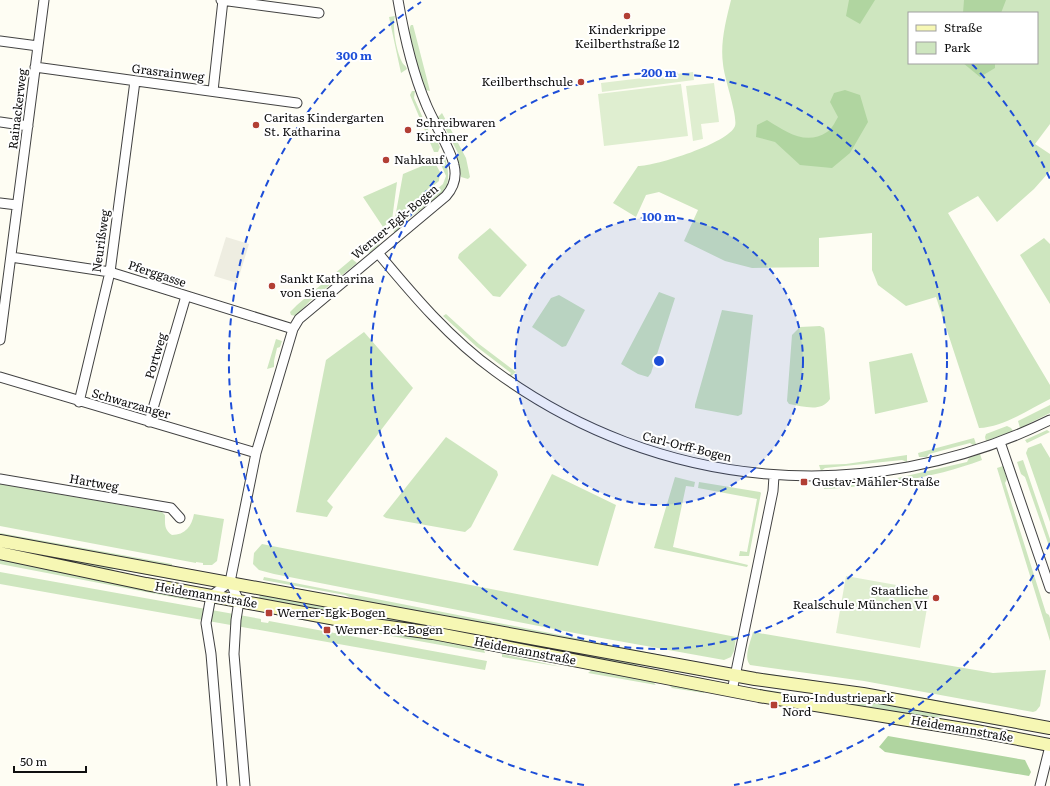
<svg xmlns="http://www.w3.org/2000/svg" width="1050" height="786" viewBox="0 0 1050 786" font-family="Literata,serif">
<style>
.green{fill:#cee6bf;fill-rule:evenodd}
.forest{fill:#b0d5a0}
.pitch{fill:#dfeed0}
.plaza{fill:#eeede1}
.lines{fill:none;stroke-linecap:round;stroke-linejoin:round}
.minor-casing{stroke:#424242;stroke-width:11}
.secondary-casing{stroke:#313131;stroke-width:14}
.minor{stroke:#fff;stroke-width:9}
.secondary{stroke:#f6f7b4;stroke-width:12}
.ring{fill:none;stroke:#1d4ed8;stroke-width:2;stroke-dasharray:7 5}
.poi-dot{fill:#b23f34;stroke:#fff;stroke-width:1.5}
.labels{text-anchor:middle;stroke-width:4;stroke-linejoin:round;paint-order:stroke}
.poi-label{font-size:12px;fill:#0f0f0f;stroke:#fff;text-anchor:start}
.street-label{font-size:12px;fill:#0f0f0f;stroke:#fff}
.centre{fill:#1d4ed8;stroke:#fff;stroke-width:2}
.ring-label{font-size:12px;text-anchor:middle;font-weight:bold;fill:#1d4ed8;stroke:#fff;stroke-width:4;stroke-linejoin:round;paint-order:stroke}
</style>
<rect width="100%" height="100%" fill="#fefdf3"/>
<!-- green -->
<path class="green" d="M731,0H1050V124L1035,144L1050,154V171L1034,189L997,222L978,196L948,213L1050,385V399C1028,410 1003,427 979,428L936,297L906,306L878,285L872,270V233L819,238V267L752,268L725,261L684,241L698,210L659,192L646,195L636,217L613,203L638,166C656,166 729,143 735,126C738,116 724,78 723,64C720,43 726,20 731,0ZM909,13H1037V63H909Z
M395,16C392,27 396,50 402,62C403,65 406,65 407,69L401,73L389,17Z
M411,25H413L430,91L425,90C422,78 404,34 411,25Z
M412,91H415L414,98L430,134L434,135L440,147L438,152H434L410,95Z
M442,113L466,158L470,177L468,179L461,177L457,158L459,155L441,120L437,118Z
M445,158C450,172 451,196 432,201L404,222V227L395,233L391,228L443,184L446,176L439,160Z
M434,161L440,172L439,181L395,218L403,174Z
M397,182L392,220L383,227L363,197Z
M490,228L527,265L500,297L493,296L458,258L459,254Z
M1044,238L1050,244V304L1020,255Z
M376,241L379,245L369,253L366,249Z
M352,259L357,263L310,301L296,316L291,315L290,312L297,305Z
M659,292L675,298L651,373L648,377L638,374L621,364Z
M559,295L585,310L566,346L562,347L532,327L551,298Z
M722,310L753,315L742,414L738,416L695,408V405Z
M446,314L479,344L516,372L510,377L509,376L511,373L477,347L443,316Z
M820,326L824,328L825,334L830,399C821,413 803,406 789,404L787,401L792,335L800,327Z
M364,332L413,388L327,501L333,507L327,517L296,512L326,360Z
M276,339L282,341L280,347L277,348L274,361V367L267,369Z
M912,353L928,402L875,414L869,362Z
M1050,405V413L1020,428L1018,421Z
M1007,426L1011,428L1013,431L986,441L985,437L986,434Z
M1047,430L1050,432L1027,443L1025,440Z
M446,437L497,471L498,475L494,483L471,527L465,532L386,518L383,516Z
M974,438L976,444L973,445L970,443L929,454L927,457H919L918,453Z
M1041,443L1050,458V522L1026,453L1028,448Z
M980,454L982,460C931,479 878,486 824,489L823,482H828L831,485L893,479L967,462L969,458Z
M907,455V462L902,460L825,468L821,471L819,465L846,464Z
M1023,460L1050,539V549L1025,477L1021,474L1017,462Z
M1003,466L1007,479L1005,483L1046,613L1049,615L1050,618V641L997,468Z
M552,474L616,505L598,566L513,550Z
M675,477L695,482L694,487L686,486L673,547L744,564L748,565L747,567L654,548Z
M699,482L760,492L761,493L749,556H739L740,551L747,552L757,499L698,488Z
M0,484L162,512L165,515C165,524 164,530 172,535C185,535 192,526 194,514L224,519L217,561L212,565H203V563L196,562V563L0,526Z
M0,533L172,564V567L0,536Z
M262,544L736,637L734,651L731,657L724,660L585,635L274,574L259,570L253,564L254,553Z
M0,546L197,582L196,584L115,569L103,571L0,549Z
M0,559L190,597L188,600L0,564Z
M0,572L261,619V622L268,623L269,621L487,661L485,670L0,584Z
M264,577L682,659V661L362,603L345,595L263,580Z
M260,593L709,675L708,677L638,665L628,666L259,600Z
M280,614L483,647L485,653L280,616Z
M753,632L993,673L1046,670L1040,706L1036,711L1033,712L864,681L750,665C743,657 751,641 753,632Z
M502,654L562,667L502,657Z
M592,670L652,681L656,685L588,673Z
M764,673L903,694L1003,712L1002,715L763,676Z
M669,685L704,691V693L672,688Z
M760,689L848,702L866,700L1028,729V731L946,716L925,718L760,692Z"/>
<!-- forest -->
<path class="forest" d="M849,0H875L860,24L846,16Z
M964,0H1006L1001,13H963Z
M963,63H995V68L980,77Z
M845,90L860,95L868,122L850,153L832,168L800,165L775,142L756,137L757,125L767,120C786,132 806,146 827,132C832,129 835,122 838,117L830,102L834,93Z
M888,736L1025,760L1031,772L1029,776L885,752L879,747Z"/>
<!-- pitch -->
<path class="pitch" d="M693,72L694,80L602,92L601,83Z
M714,83L719,122L701,124L703,139L693,141L686,86Z
M681,84L688,136L604,146L598,94Z
M846,576L930,591L920,648L836,633Z"/>
<!-- plaza -->
<path class="plaza" d="M226,237L249,244L237,283L214,276Z"/>
<g class="lines">
<defs>
<path id="minor" d="M221,0L319,13
M0,41L38,46
M35,67L297,103
M213,91L223,0
M0,122L28,126
M0,203L17,205
M378,253C413,295 450,339 495,371C658,491 868,509 1050,420
M11,257L110,272L293,329
M0,340L44,0
M0,377L256,453
M79,402L110,272L135,81
M149,422L186,296
M1000,442L1050,588
M0,479L171,508L180,518
M230,582L256,453L293,329L299,319L446,196C454,187 457,177 454,165C450,147 433,122 426,104C412,71 404,35 398,0
M230,582L239,601L236,620L234,654L245,786
M732,691L773,491L774,476
M222,786L211,654L206,623L211,596L230,582
M1040,786L1050,746"/>
<path id="secondary" d="M0,541L755,679L863,694L1050,728
M0,553L146,584L255,604L352,622L433,633L759,696L976,731L1050,745"/>
</defs>
<!-- minor casing -->
<use href="#minor" class="minor-casing"/>
<!-- secondary casing -->
<use href="#secondary" class="secondary-casing"/>
<!-- minor -->
<use href="#minor" class="minor"/>
<!-- secondary -->
<use href="#secondary" class="secondary"/>
</g>
<!-- distance rings -->
<circle cx="659" cy="361" r="144" fill="#1d4ed8" fill-opacity=".12"/>
<g class="ring">
<circle cx="659" cy="361" r="144"/>
<circle cx="659" cy="361" r="288"/>
<path d="M1050 543A431 431 0 0 1 734 785M584 785A431 431 0 0 1 421 2M972 64A431 431 0 0 1 1050 179"/>
</g>
<!-- markers -->
<g class="poi-dot">
<circle cx="627" cy="16" r="4"/>
<circle cx="581" cy="82" r="4"/>
<circle cx="256" cy="125" r="4"/>
<circle cx="408" cy="130" r="4"/>
<circle cx="386" cy="160" r="4"/>
<circle cx="272" cy="286" r="4"/>
<rect x="800" y="478" width="8" height="8" rx="2"/>
<circle cx="936" cy="598" r="4"/>
<rect x="265" y="609" width="8" height="8" rx="2"/>
<rect x="323" y="626" width="8" height="8" rx="2"/>
<rect x="770" y="701" width="8" height="8" rx="2"/>
</g>
<g class="labels">
<!-- poi labels -->
<g class="poi-label">
<text x="627" y="34" text-anchor="middle">Kinderkrippe<tspan x="627" dy="14">Keilberthstraße 12</tspan></text>
<text x="573" y="86" text-anchor="end">Keilberthschule</text>
<text x="264" y="122">Caritas Kindergarten<tspan x="264" dy="14">St. Katharina</tspan></text>
<text x="416" y="127">Schreibwaren<tspan x="416" dy="14">Kirchner</tspan></text>
<text x="394" y="164">Nahkauf</text>
<text x="280" y="283">Sankt Katharina<tspan x="280" dy="14">von Siena</tspan></text>
<text x="812" y="486">Gustav-Mahler-Straße</text>
<text x="928" y="595" text-anchor="end">Staatliche<tspan x="928" dy="14">Realschule München VI</tspan></text>
<text x="277" y="617">Werner-Egk-Bogen</text>
<text x="335" y="634">Werner-Eck-Bogen</text>
<text x="782" y="702">Euro-Industriepark<tspan x="782" dy="14">Nord</tspan></text>
</g>
<!-- street labels -->
<g class="street-label">
<text transform="translate(168 73) rotate(7)" y="4">Grasrainweg</text>
<text transform="translate(18 109) rotate(-83)" y="4">Rainackerweg</text>
<text transform="translate(395 222) rotate(-40)" y="4">Werner-Egk-Bogen</text>
<text transform="translate(101 241) rotate(-82)" y="4">Neurißweg</text>
<text transform="translate(157 274) rotate(18)" y="4">Pferggasse</text>
<text transform="translate(156 356) rotate(-73)" y="4">Portweg</text>
<text transform="translate(131 404) rotate(16)" y="4">Schwarzanger</text>
<text transform="translate(687 447) rotate(14)" y="4">Carl-Orff-Bogen</text>
<text transform="translate(94 483) rotate(10)" y="4">Hartweg</text>
<text transform="translate(206 595) rotate(10)" y="4">Heidemannstraße</text>
<text transform="translate(525 651) rotate(11)" y="4">Heidemannstraße</text>
<text transform="translate(962 729) rotate(10)" y="4">Heidemannstraße</text>
</g>
</g>
<circle cx="659" cy="361" r="6" class="centre"/>
<g class="ring-label">
<text x="354" y="60">300 m</text>
<text x="659" y="77">200 m</text>
<text x="659" y="221">100 m</text>
</g>
<!-- legend -->
<rect x="908" y="12" width="130" height="52" fill="#ffffff" stroke="#9f9f9f"/>
<rect x="916" y="25" width="20" height="6" fill="#f6f7b4" stroke="#9f9f9f"/>
<text x="944" y="32" font-size="12" fill="#0f0f0f">Straße</text>
<rect x="916" y="42" width="20" height="12" fill="#cee6bf" stroke="#9f9f9f"/>
<text x="944" y="52" font-size="12" fill="#0f0f0f">Park</text>
<!-- scale -->
<path d="M14 766v6h72v-6" fill="none" stroke="#0f0f0f" stroke-width="2"/>
<text x="20" y="766" font-size="12" fill="#0f0f0f" stroke="#ffffff" stroke-width="3" paint-order="stroke">50 m</text>
</svg>
